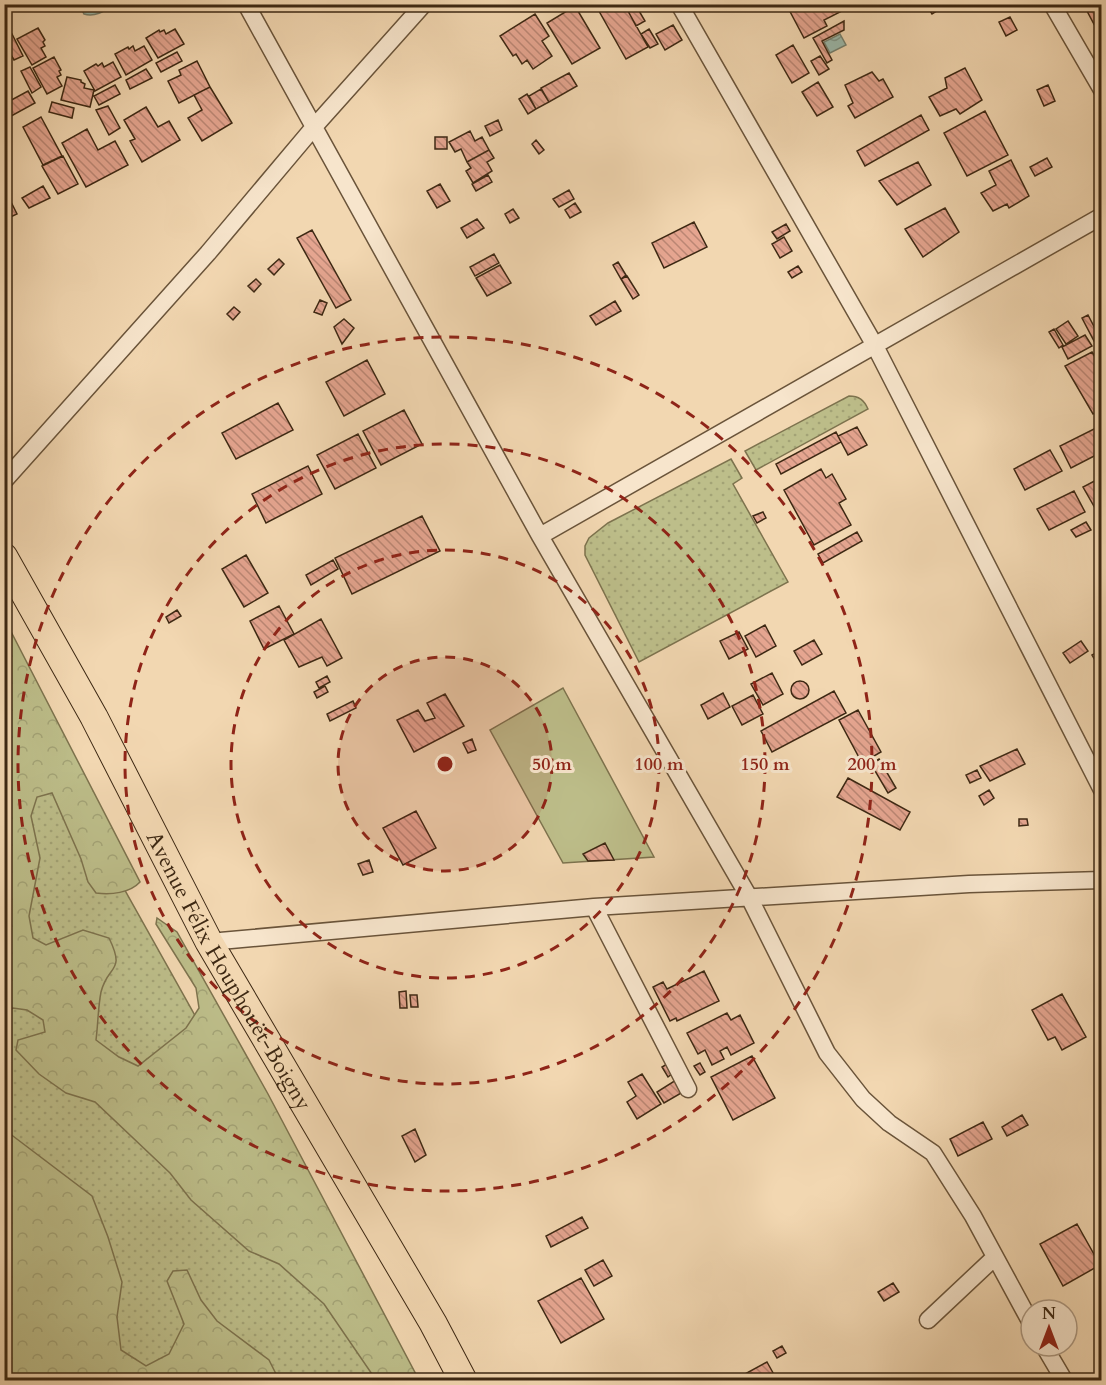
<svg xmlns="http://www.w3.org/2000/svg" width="1106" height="1385" viewBox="0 0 1106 1385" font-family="Cardo,serif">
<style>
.grass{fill:url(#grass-dots);stroke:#7d734e;stroke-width:1.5}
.forest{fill:url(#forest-crowns);stroke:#7d734e;stroke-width:1.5}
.garden{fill:#bdbe8a;stroke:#7d734e;stroke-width:1.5}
.water{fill:url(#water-waves);stroke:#75806f;stroke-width:1.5}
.building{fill:url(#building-back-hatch);stroke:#3d2813;stroke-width:1.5}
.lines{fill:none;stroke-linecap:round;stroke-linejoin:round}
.minor-casing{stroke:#6a543a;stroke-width:19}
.trunk-casing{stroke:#3d2813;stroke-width:29}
.minor{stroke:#f7e5cc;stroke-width:16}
.trunk{stroke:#f2d7b1;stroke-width:27}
.ring{fill:none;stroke:#8f2418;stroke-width:3;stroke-dasharray:10 8}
.labels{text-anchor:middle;stroke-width:6;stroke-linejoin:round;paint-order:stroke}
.street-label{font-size:22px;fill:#3d2813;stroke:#f7e5cc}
.centre{fill:#8f2418;stroke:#f7e5cc;stroke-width:3}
.ring-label{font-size:18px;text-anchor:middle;font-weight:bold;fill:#8f2418;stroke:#f7e5cc;stroke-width:6;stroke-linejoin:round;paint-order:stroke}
</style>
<defs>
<pattern id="grass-dots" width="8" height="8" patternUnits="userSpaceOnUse" patternTransform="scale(1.5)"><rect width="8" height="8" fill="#bdbe8a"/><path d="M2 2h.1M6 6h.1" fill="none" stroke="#a3a376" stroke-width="1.8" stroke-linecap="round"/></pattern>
<pattern id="forest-crowns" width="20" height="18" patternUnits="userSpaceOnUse" patternTransform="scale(1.5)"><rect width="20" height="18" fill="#bdbe8a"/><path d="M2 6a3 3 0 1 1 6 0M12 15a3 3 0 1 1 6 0" fill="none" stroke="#a3a376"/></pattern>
<pattern id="water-waves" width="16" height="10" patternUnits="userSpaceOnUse" patternTransform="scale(1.5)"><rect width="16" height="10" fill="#9bbaac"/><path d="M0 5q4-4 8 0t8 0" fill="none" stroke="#80978b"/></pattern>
<pattern id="building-back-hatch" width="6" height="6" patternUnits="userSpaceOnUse" patternTransform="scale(1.5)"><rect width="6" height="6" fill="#e5a590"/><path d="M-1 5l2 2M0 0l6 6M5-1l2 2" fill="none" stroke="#bb8674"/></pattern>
</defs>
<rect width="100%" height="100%" fill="#f2d7b1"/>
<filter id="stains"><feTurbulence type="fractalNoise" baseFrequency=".00333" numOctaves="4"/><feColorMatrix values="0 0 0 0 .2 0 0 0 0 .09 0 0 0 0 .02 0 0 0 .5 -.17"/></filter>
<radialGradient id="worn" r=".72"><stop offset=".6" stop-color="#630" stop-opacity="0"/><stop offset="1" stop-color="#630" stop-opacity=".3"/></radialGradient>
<!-- grass -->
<path class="grass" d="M849,396C859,396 864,400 868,409L756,470L745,451Z
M731,459L742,478L733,484L788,582L639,662L585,555V546L589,538L608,523Z
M5,676L399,1380H5Z"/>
<!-- forest -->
<path class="forest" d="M4,618L140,882C130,893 111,895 96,893L88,882L81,859L52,793L37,797L31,816L40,858L29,916L33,938L46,945L83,930L109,938C126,973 108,964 101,992C98,1007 98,1025 96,1040L119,1057L138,1066L186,1028L199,1008L196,988L156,924L157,918L177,932L268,1094L419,1380H376L324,1304L279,1264L249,1251L191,1200L170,1173L95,1102L66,1093L39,1074L16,1050L18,1040L45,1032L43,1020L27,1010L13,1008L5,1014Z
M5,1130L92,1196L108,1237L122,1282L117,1317L121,1350L146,1366L169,1354L184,1324L167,1281L173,1271L187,1270L201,1300L217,1321L269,1360L279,1380H5Z"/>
<!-- garden -->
<path class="garden" d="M563,688L654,857L563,863L490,730Z"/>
<!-- water -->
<path class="water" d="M86,4H111V5C105,12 94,17 84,14L82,10Z
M840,34L846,45L830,53L824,42Z"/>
<!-- building -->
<path class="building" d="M595,4H624L648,47L626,59Z
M631,4H635L645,21L636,26L626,7Z
M786,4H841L844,10L824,20L827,26L804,38Z
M926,4H948L932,14Z
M575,6L600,48L572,64L547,23Z
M1096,6L1102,17V24L1096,28L1087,11Z
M535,14L549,36L542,41L552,56L533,69L527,60L522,64L516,54L513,56L500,36Z
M1010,17L1017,30L1006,36L999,22Z
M844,21V30L822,41L832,60L827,63L813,38Z
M673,25L682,40L665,50L656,34Z
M38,28L45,40L43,42L45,46L41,48L46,57L32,65L17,39Z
M175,29L184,44L158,58L146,38L159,30L160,32L164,30L166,34Z
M649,29L658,44L650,48L641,34Z
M12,34L23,56L14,60L4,43V39Z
M793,45L809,73L792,83L776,55Z
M133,46L135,51L144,46L152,60L126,75L115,54L128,47L129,49Z
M177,52L182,61L161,72L156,63Z
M820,56L829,69L819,75L811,61Z
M54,57L61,70L59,71L61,75L57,77L62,86L47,94L33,68Z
M197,61L210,87L179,103L168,81L181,75L179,70Z
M113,62L121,77L95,91L84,71L96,64L98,66L102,63L104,67Z
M30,67L41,87L32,93L21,71Z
M965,68L982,100L960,114L956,109L940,116L929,97L947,88L945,78Z
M146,69L152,78L130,89L126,80Z
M872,72L879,81L883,79L893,97L855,118L848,106L853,103L845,85Z
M569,73L577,86L549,102L541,88Z
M67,77L81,80V82L85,84L84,88L94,90L90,107L61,100Z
M818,82L833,107L817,116L802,92Z
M115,85L120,94L99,105L94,96Z
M1048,85L1055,101L1044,106L1037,90Z
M210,87L232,123L202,141L188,118L202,110L194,95Z
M541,89L549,102L536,109L529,96Z
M28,91L35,103L4,120V104Z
M527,94L536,109L528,114L519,99Z
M52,102L74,108L72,118L49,112Z
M108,106L120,128L109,135L96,110Z
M146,107L158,127L169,121L180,140L142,162L130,141L135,139L124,120Z
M985,111L1008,155L967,176L944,133Z
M921,115L929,130L865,166L857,151Z
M41,117L62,156L43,165L23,127Z
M498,120L502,130L490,136L485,126Z
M87,129L98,150L115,141L128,165L86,187L62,143Z
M470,131L475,141L482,137L489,150L467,162L461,149L455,152L449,142Z
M435,137H447V149H435Z
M536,140L544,150L539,154L532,144Z
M489,150L494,158L487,162L492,171L473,183L466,171L471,168L467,162Z
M63,156L78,184L58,194L42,166Z
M1047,158L1052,167L1035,176L1030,167Z
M1011,160L1029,196L1009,208L1007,204L993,211L981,193L996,185L989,171Z
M918,162L931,185L897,205L879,181Z
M488,175L492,182L476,191L472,184Z
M440,184L450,201L437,208L427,191Z
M43,186L50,198L29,208L22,198Z
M569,190L574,199L559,207L553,199Z
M7,194L17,214L4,220V195Z
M575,203L581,212L570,218L565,210Z
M945,208L959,232L923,257L905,229Z
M513,209L519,218L510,223L505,214Z
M477,219L484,228L467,238L461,228Z
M694,222L707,247L664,268L652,243Z
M786,224L790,231L777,239L772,232Z
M312,230L351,300L336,308L297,238Z
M784,237L792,251L780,258L772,244Z
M494,254L499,263L475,276L470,267Z
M279,259L284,264L274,275L268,269Z
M618,262L626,275L621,279L613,265Z
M500,265L511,283L487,296L476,278Z
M798,266L802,272L792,278L788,272Z
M627,276L639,295L633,299L621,279Z
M256,279L261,284L254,292L248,286Z
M320,300L327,303L322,315L314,312Z
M615,301L621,311L596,325L590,316Z
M234,307L240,312L233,320L227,314Z
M1088,315L1100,338L1094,341L1082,318Z
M344,319L354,328L342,344L334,327Z
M1068,321L1078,336L1066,344L1056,329Z
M1054,329L1063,345L1059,348L1049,332Z
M1085,335L1092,346L1068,359L1062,347Z
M1092,352L1102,368V408L1093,414L1065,366Z
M367,360L385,394L344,416L326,382Z
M278,403L293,430L236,459L222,433Z
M404,410L422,444L381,465L363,431Z
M857,427L867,445L848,455L838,436Z
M1096,428L1102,438V452L1071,468L1060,446Z
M836,432L841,442L781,474L776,464Z
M358,434L376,468L335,489L317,455Z
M1050,450L1062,471L1025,490L1014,469Z
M308,466L322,494L266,523L252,494Z
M821,469L826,478L832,474L846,499L839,503L851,525L814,545L784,490Z
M1102,477V504L1095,508L1083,487Z
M1074,491L1085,512L1049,530L1037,509Z
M763,512L766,518L757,523L753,516Z
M1102,514V524L1100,525L1096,517Z
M422,516L440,551L352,594L335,558Z
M1086,522L1091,530L1076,537L1071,530Z
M857,532L862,541L823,563L818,554Z
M246,555L268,593L244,607L222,569Z
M333,560L338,569L311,585L306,575Z
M279,606L294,634L264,649L250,621Z
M177,610L181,616L169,623L166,617Z
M321,619L342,658L327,666L322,657L299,667L284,640Z
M765,625L776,646L756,657L745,636Z
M739,632L748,649L729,659L720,641Z
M814,640L822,654L802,665L794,651Z
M1081,641L1088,651L1070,663L1063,653Z
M1101,650L1102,651V672L1092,655Z
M772,673L783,694L763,705L751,684Z
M327,676L330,682L319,688L316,682Z
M791 690a9 9 0 1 1 18 0a9 9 0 1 1-18 0Z
M325,686L328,692L317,698L314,692Z
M834,691L846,713L772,752L761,731Z
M723,693L730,707L708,719L701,705Z
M445,694L464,726L414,752L397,720L418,710L425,721L435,718L427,703Z
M753,695L763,714L742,725L732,706Z
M353,701L356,708L330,721L327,714Z
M858,710L881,752L862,763L839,720Z
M472,739L476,750L468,753L463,743Z
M1017,749L1025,764L990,781L980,766Z
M879,759L896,788L888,793L871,764Z
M977,770L981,778L970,783L966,775Z
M848,778L910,812L900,830L837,797Z
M989,790L994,798L984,805L979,796Z
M416,811L436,848L403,865L383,828Z
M1019,819H1027L1028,825L1019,826Z
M605,843L614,860L588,861L583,854Z
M369,860L373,872L363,875L358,864Z
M704,971L719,1001L677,1021L676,1018L670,1021L653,987L663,982L667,989Z
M406,991L407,1008H400L399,992Z
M1062,994L1086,1037L1062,1050L1055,1037L1048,1040L1032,1010Z
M410,995H417L418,1007H411Z
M727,1013L731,1020L740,1015L754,1043L731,1055L727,1047L720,1051L724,1059L712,1065L705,1050L698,1054L687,1033Z
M752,1056L775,1098L733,1120L711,1077Z
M700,1063L705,1072L700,1075L694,1066Z
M667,1064L673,1073L668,1077L662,1067Z
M642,1074L661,1104L637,1119L627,1102L636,1096L628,1082Z
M676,1080L683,1092L664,1103L657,1092Z
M1022,1115L1028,1125L1007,1136L1002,1127Z
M983,1122L992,1139L958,1156L950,1139Z
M415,1129L426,1155L415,1162L402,1136Z
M582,1217L588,1228L551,1247L546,1236Z
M1077,1224L1100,1265L1063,1286L1040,1244Z
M603,1260L612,1276L594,1286L585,1270Z
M581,1278L604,1319L561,1343L538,1301Z
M893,1283L899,1292L884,1301L878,1292Z
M782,1346L786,1353L777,1358L773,1351Z
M767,1362L777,1380H746L743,1375Z"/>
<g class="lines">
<defs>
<path id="minor" d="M246,4L540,536L749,897L827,1053L863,1099L889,1123L933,1153L973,1216L1031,1323
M679,4L874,344L1102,790
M1052,4L1102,90
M4,481L208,253L314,127L424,4
M540,536L1102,216
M594,907L688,1089
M209,942L594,907L969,884L1102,880
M928,1320L995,1257
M1044,1346L1064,1380"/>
<g id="trunk">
<path id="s1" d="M4,557L94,717L209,942L433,1323L463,1380"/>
</g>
</defs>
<!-- minor casing -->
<use href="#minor" class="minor-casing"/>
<!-- trunk casing -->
<use href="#trunk" class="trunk-casing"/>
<!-- minor -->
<use href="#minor" class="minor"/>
<!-- trunk -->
<use href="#trunk" class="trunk"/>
</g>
<!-- distance rings -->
<circle cx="445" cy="764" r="107" fill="#8f2418" fill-opacity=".12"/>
<g class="ring">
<circle cx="445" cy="764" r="107"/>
<circle cx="445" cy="764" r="214"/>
<circle cx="445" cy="764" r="320"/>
<circle cx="445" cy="764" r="427"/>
</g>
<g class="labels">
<!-- street labels -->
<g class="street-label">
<text dy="8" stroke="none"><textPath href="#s1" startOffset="471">Avenue Félix Houphouët-Boigny</textPath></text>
</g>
</g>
<circle cx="445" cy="764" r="9" class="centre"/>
<g class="ring-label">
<text x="552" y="770">50 m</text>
<text x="659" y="770">100 m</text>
<text x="765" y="770">150 m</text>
<text x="872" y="770">200 m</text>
</g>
<!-- margin -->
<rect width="1106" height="1385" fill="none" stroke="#f2d7b1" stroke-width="24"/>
<rect x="6" y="6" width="1094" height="1373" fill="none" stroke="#3d2813" stroke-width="3"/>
<rect x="12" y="12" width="1082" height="1361" fill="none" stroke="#3d2813" stroke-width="1.5"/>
<!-- north arrow -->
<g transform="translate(1049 1328)"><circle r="28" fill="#f7e5cc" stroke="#ad9982" stroke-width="1.5"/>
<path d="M0-4.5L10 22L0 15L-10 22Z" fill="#8f2418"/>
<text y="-9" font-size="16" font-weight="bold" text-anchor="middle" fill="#3d2813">N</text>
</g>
<rect width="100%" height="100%" filter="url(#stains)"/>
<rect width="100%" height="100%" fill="url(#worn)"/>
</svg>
